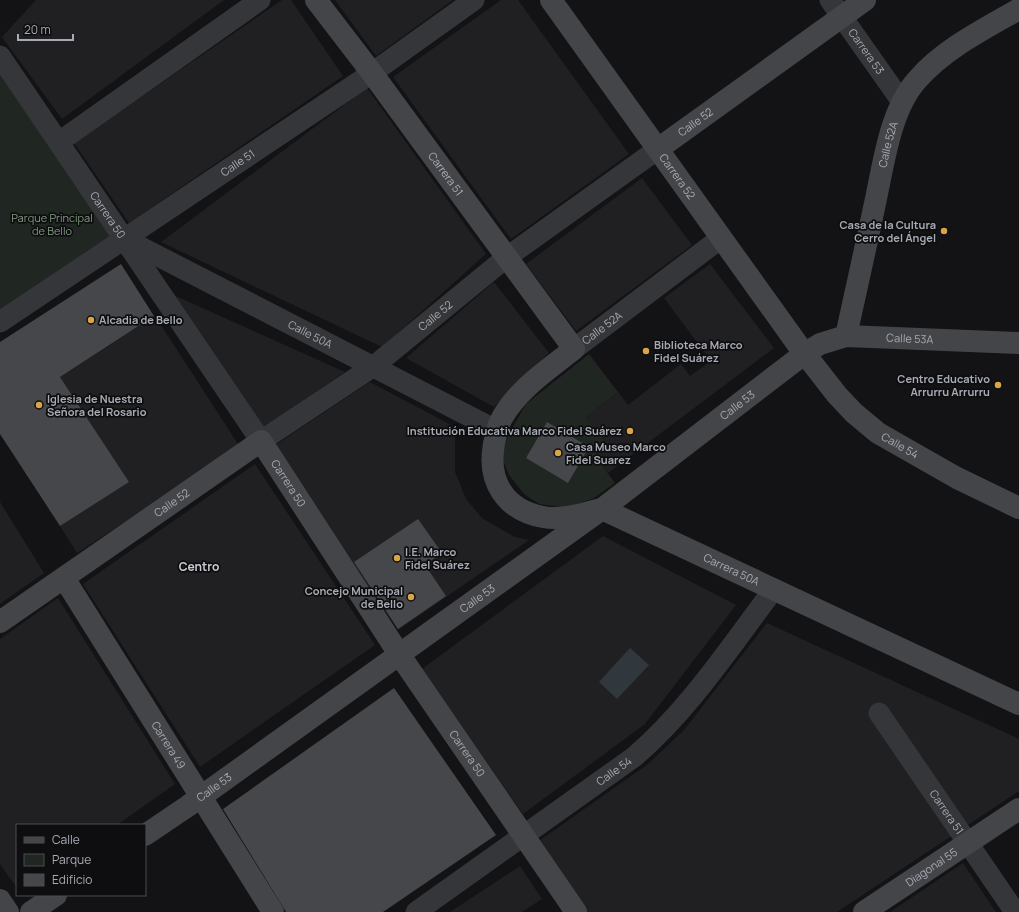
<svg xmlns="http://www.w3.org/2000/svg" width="1019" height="912" viewBox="0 0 1019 912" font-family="Manrope,sans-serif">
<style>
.built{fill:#202022}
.green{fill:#202621}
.water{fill:#30383e}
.building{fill:#46474a}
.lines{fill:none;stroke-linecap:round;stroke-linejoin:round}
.street{stroke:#353639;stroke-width:21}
.secondary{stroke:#434549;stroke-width:22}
.poi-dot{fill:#daa546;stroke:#0e0e10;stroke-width:1.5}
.labels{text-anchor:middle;stroke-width:3.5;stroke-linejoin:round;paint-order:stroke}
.street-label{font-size:11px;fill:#a7abb3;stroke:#0e0e10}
.park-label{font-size:11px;fill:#809c81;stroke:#0e0e10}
.poi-label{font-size:11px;font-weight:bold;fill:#a7abb3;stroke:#0e0e10;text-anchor:start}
.neighbourhood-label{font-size:12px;font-weight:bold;fill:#c7cad0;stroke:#0e0e10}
</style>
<rect width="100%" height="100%" fill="#131315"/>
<!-- built -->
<path class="built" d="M36,0H224L62,119L2,37Z
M282,0H291L343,76L129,223L74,143Z
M335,0H453L376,56Z
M501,0H518L629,154L511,239L393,77Z
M367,88L486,254L382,347L161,242Z
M642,178L692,245L576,331L526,264Z
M710,264L774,348L608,473L595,456L608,446L586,417L618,392L628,405L681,364L690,376L711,361L664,298Z
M494,282L549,353L494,407L406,358Z
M169,293L345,372L262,429Z
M155,316L240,447L77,553L60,526L128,482L60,377Z
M370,382L455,427V472L466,499L483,519L515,537L529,540L398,630L274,446Z
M255,464L375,645L200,767L83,584Z
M0,502L44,573L0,604Z
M603,536L736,605L645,724L523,814L422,669Z
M58,598L175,784L117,825H17V888L0,864V639Z
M767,623L1019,739V791L837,912H587L539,841L648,764L684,730Z
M963,863L996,912H890Z
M520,866L542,899L522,912H450Z"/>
<!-- green -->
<path class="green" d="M0,56L124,239L0,322Z
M589,354L618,392L586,417L608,446L595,456L615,483L594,498L568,508L539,504L524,494L509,475L502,458L508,435L526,404Z"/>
<!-- water -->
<path class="water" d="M630,648L649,665L617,699L599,682Z"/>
<!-- building -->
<path class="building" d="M121,264L154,316L60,377L129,482L60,526L0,434V342Z
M547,422L589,447L568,483L526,458Z
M418,519L442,553L425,565L446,596L398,629L354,562Z
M394,688L496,835L383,912H286L223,809Z"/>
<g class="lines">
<!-- street -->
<g class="street">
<path id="s1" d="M830,0L902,102"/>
<path id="s2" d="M0,56L261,441L374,366L507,257L658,149"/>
<path d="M59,142L260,0"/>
<path id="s3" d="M127,240L496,430"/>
<path id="s4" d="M0,322L372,73L474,0"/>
<path id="s5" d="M574,349L721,238"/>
<path id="s6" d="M879,713L1015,912"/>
<path id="s7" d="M416,912L634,757C689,710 730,647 774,589"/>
</g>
<!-- secondary -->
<g class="secondary">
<path id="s8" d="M316,0L372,73L574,349C549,369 518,389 502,418C497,426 496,435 494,444C487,481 505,510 543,517C563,521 583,513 602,509L1019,704"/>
<path id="s9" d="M551,0L798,345L837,395L854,413L878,433L957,478L1019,508"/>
<path id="s10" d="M658,149L865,0"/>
<path id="s11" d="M846,336C855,294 865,251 874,208C883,169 889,111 917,80C944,49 984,29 1019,9"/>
<path id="s12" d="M64,578L273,912"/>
<path id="s13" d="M0,622L261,441L399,654L576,912"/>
<path id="s14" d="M145,835L188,806L602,509L804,354L820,344L846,336L1019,343"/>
<path d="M0,900L8,912"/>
<path d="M31,912L56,895"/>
<path id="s15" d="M864,912L1019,809"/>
</g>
</g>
<!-- markers -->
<g class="poi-dot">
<circle cx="944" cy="231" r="4"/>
<circle cx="91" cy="320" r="4"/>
<circle cx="646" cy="351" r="4"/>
<circle cx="998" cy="385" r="4"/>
<circle cx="39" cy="405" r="4"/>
<circle cx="630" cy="431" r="4"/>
<circle cx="558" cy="453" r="4"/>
<circle cx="397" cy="558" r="4"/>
<circle cx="411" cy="597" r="4"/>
</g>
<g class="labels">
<!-- street labels -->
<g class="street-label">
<text dy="4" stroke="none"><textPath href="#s1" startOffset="63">Carrera 53</textPath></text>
<text dy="4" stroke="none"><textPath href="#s10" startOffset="46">Calle 52</textPath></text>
<text dy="4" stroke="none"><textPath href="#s11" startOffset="196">Calle 52A</textPath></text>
<text dy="4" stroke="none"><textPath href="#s4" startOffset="286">Calle 51</textPath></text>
<text dy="4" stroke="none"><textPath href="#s8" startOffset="217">Carrera 51</textPath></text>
<text dy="4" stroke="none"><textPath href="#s9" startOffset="217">Carrera 52</textPath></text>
<text dy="4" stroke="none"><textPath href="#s2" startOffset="192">Carrera 50</textPath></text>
<text dy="4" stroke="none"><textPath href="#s2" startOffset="680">Calle 52</textPath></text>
<text dy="4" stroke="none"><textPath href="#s5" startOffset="35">Calle 52A</textPath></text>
<text dy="4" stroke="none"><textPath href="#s3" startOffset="206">Calle 50A</textPath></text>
<text dy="4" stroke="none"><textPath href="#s14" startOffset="926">Calle 53A</textPath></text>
<text dy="4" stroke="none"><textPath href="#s14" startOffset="732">Calle 53</textPath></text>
<text dy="4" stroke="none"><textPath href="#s9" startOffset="569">Calle 54</textPath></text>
<text dy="4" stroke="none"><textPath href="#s13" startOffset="368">Carrera 50</textPath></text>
<text dy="4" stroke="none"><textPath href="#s13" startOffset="209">Calle 52</textPath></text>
<text dy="4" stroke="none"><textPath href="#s8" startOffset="864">Carrera 50A</textPath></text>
<text dy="4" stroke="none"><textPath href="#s14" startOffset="408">Calle 53</textPath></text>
<text dy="4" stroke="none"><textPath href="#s12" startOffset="197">Carrera 49</textPath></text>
<text dy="4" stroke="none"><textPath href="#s13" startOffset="692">Carrera 50</textPath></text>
<text dy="4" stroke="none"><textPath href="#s7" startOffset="243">Calle 54</textPath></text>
<text dy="4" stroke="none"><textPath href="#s14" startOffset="84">Calle 53</textPath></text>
<text dy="4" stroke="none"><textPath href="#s6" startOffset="120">Carrera 51</textPath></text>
<text dy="4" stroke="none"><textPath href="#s15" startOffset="81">Diagonal 55</textPath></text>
</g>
<!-- park labels -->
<g class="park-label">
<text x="52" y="222">Parque Principal<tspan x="52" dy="13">de Bello</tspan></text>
</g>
<!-- poi labels -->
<g class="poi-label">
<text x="936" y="229" text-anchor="end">Casa de la Cultura<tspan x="936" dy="13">Cerro del Ángel</tspan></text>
<text x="99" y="324">Alcadia de Bello</text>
<text x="654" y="349">Biblioteca Marco<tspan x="654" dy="13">Fidel Suárez</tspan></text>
<text x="990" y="383" text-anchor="end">Centro Educativo<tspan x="990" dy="13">Arrurru Arrurru</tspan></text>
<text x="47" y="403">Iglesia de Nuestra<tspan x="47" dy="13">Señora del Rosario</tspan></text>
<text x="622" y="435" text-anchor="end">Institución Educativa Marco Fidel Suárez</text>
<text x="566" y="451">Casa Museo Marco<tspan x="566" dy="13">Fidel Suarez</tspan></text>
<text x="405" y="556">I.E. Marco<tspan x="405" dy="13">Fidel Suárez</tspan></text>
<text x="403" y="595" text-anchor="end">Concejo Municipal<tspan x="403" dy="13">de Bello</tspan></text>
</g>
<!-- neighbourhood labels -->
<g class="neighbourhood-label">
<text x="199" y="571">Centro</text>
</g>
</g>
<!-- legend -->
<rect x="16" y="824" width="130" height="72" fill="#0e0e10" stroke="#4b4d51"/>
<rect x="24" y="837" width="20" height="6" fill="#434549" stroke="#4b4d51"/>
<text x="52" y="844" font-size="12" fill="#a7abb3">Calle</text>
<rect x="24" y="854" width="20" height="12" fill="#202621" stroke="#4b4d51"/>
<text x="52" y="864" font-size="12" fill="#a7abb3">Parque</text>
<rect x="24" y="874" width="20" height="12" fill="#46474a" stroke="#4b4d51"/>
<text x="52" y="884" font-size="12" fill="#a7abb3">Edificio</text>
<!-- scale -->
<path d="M18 34v6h55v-6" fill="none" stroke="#a7abb3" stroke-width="2"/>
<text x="24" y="34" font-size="12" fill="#a7abb3" stroke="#0e0e10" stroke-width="3" paint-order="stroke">20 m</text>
</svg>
